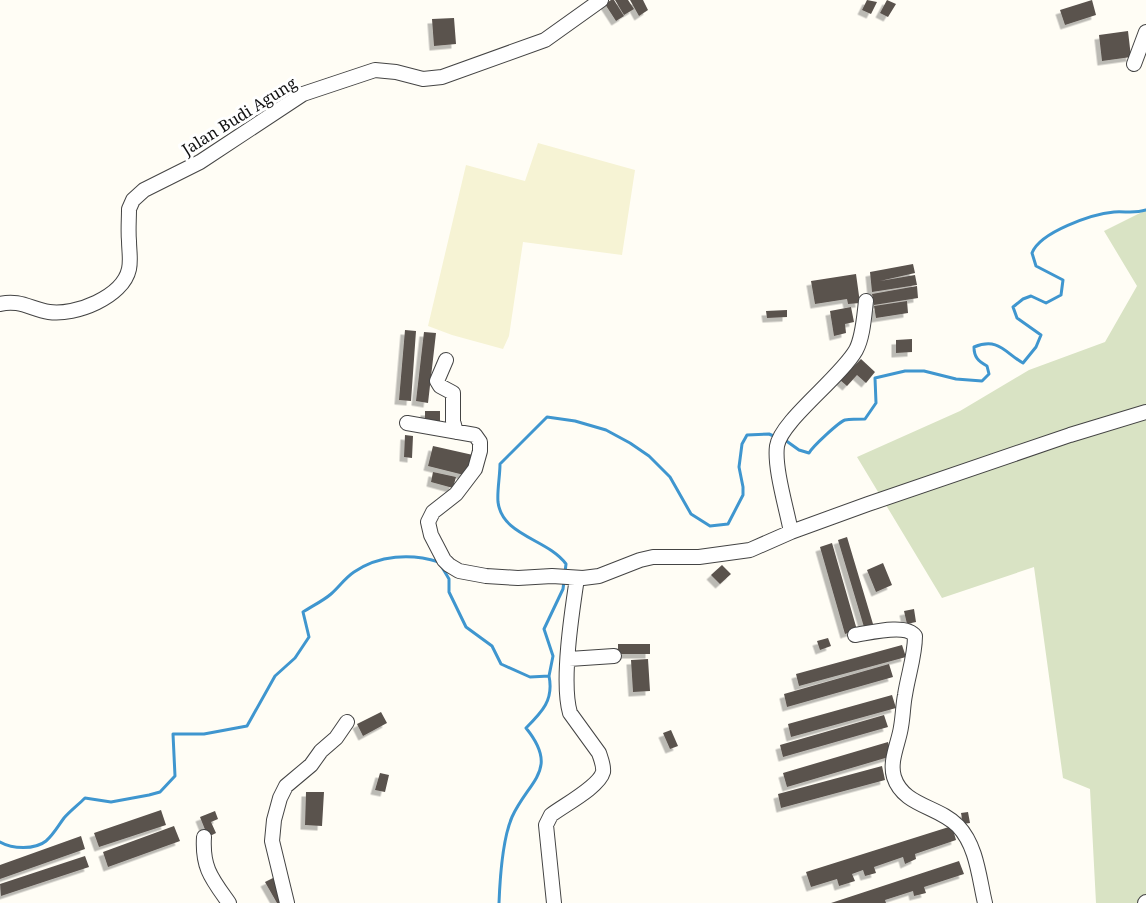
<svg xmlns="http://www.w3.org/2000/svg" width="1146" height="903" viewBox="0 0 1146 903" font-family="'Noto Serif',serif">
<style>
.farmland{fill:#f6f3d4}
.cemetery{fill:#d9e3c4}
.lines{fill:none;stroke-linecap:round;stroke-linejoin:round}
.stream{stroke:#3f96cf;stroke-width:3}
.building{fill:#5a524d;filter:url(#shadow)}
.minor-casing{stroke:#444;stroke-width:16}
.minor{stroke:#fff;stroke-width:14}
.labels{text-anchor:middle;stroke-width:6;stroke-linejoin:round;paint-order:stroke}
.street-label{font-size:16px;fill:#111;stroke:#fff}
</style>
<defs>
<filter id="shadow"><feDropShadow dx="-4.5" dy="4.5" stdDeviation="0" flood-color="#0004"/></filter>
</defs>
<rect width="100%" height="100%" fill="#fffdf5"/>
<!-- farmland -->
<path class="farmland" d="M538,143L635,170L622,255L523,242L509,336L503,349L452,335L428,326L466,165L525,181Z"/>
<!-- cemetery -->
<path class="cemetery" d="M1146,210V903H1096L1090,789L1063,778L1034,567L942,598L857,457L960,411L1029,370L1105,342L1137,286L1104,231Z"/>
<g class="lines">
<!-- stream -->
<path class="stream" d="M785,440L799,450L809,453C813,446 839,422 845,420C852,419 859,419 865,419L876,403L875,378L905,371H924L956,379L982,381L989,374L987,366C978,361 974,357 974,347C999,337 1005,353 1023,363L1036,347L1041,335L1017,318L1013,307L1023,299L1031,296L1046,303L1061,295L1063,280L1036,266L1032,253C1040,232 1092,214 1114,212C1125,211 1134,214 1146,210
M565,572L566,564C548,539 502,536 498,502C497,490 500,476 500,464L547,417L575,421L606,430L630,443L649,456L670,477L691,514L710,526L728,524L743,495V487L739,467L742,444L747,435L769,434L776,437
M549,676L553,656L544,629L563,589L564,581
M0,842C12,849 35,850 46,841C54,834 58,826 64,818C70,811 78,805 85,798L111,802L149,795L160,792L175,776L173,734H204L247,726L275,676L295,658L309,637L303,612C312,606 323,601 331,594C339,587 345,578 354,572C379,555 411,553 439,562L449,579V592L466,627L492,646L501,664L530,677L549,676C554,700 542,712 526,728C560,770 529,780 512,817C502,840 500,877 499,903"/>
</g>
<!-- building -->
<path class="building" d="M611,0H614L624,16L616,21L605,4Z
M615,0H628L634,9L624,15Z
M630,0H643L648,10L639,16Z
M867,0L877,2L871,14L862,10Z
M887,0L896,4L888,17L880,13Z
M1092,0L1096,15L1065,25L1060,10Z
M454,18L456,44L434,46L432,19Z
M1128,31L1131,57L1102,61L1099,35Z
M913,264L915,273L880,281L915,275L917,285L872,292L870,272Z
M856,274L860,303L848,304L847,299L815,304L811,281Z
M917,286L918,298L874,305L872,294Z
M907,301L908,313L876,318L874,306Z
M851,307L854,322L845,324L846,333L834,336L830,311Z
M787,310V317L767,318L766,311Z
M405,330L416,331L411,401L399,400Z
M424,332L436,333L428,403L416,401Z
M912,339V352L896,353V340Z
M861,359L875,372L866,383L857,375L847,386L840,380Z
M425,411H440V423L425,422Z
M405,435L413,436L412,458L404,457Z
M433,446L473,455L468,476L428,466Z
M433,472L456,477L453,488L431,482Z
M847,537L873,624L864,627L838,540Z
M832,543L857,630L845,634L820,547Z
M883,563L892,585L876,592L867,570Z
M722,565L731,574L720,584L711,575Z
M914,609L916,622L907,624L904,611Z
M828,638L831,646L820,650L817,641Z
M618,644H650V654H618Z
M902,645L906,657L799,686L796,674Z
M648,659L650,691L633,692L631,660Z
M889,664L893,677L787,707L784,694Z
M892,695L896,708L791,737L788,724Z
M381,712L387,723L363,736L357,724Z
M884,715L888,727L783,757L780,745Z
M671,730L678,746L670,749L663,733Z
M888,742L892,756L787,787L783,773Z
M882,766L885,780L781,808L778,794Z
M380,773L389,775L385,792L375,790Z
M306,792H324L322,826L305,825Z
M161,810L166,825L99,847L94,833Z
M215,811L218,819L211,822L216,833L208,837L200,817Z
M968,812L970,823L963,824L961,813Z
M174,826L180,841L108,867L103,852Z
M952,826L956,840L915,854L916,859L905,864L903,857L874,867L876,873L865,876L863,870L852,874L855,881L839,886L837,879L811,887L806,872Z
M81,836L85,849L0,879V865Z
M85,856L89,867L1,896L0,884Z
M959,861L964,874L924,887L926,893L914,896L913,891L885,900L886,903H831Z
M273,878L286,902L284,903H277L265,882Z"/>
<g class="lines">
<defs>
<path id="minor" d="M1134,64L1146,32
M0,304C19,299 31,309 49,312C75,316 123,297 129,269C131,260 129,250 129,241C128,231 129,220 129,209L133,200L144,190L200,162L303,94L375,70L396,72L423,79L442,77L545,40L601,0
M446,360L437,381L440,386L453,393V421L456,432
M407,423L475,435L480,442V451L475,469L456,494L433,512L428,522L431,535L444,560L449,565L459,571L486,576L518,578L552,576L583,578L599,576L640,560L653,557H699L750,550L791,532L868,504L1070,435L1146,412
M791,532C787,510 774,468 777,446C781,421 840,378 856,350C863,337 864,317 866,301
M855,635C869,633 906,623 915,636C915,656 908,675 905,695C903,705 903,716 901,727C899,742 889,761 894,777C903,806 939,806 958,826C977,846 979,878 985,903
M569,659L614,656
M204,837C202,868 212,879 229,903
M287,903L272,841L274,820L280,798L286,786L311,765L321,751L336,738L347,722
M554,903L546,825L551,815C564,805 599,787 603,772C604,766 601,759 599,753L570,713C561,682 572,611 577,578
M1145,903L1146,902"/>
</defs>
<!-- minor casing -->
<use href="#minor" class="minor-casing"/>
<!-- minor -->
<use href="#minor" class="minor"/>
</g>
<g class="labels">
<!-- street labels -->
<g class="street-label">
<text transform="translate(239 116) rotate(-32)" y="6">Jalan Budi Agung</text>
</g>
</g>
</svg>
